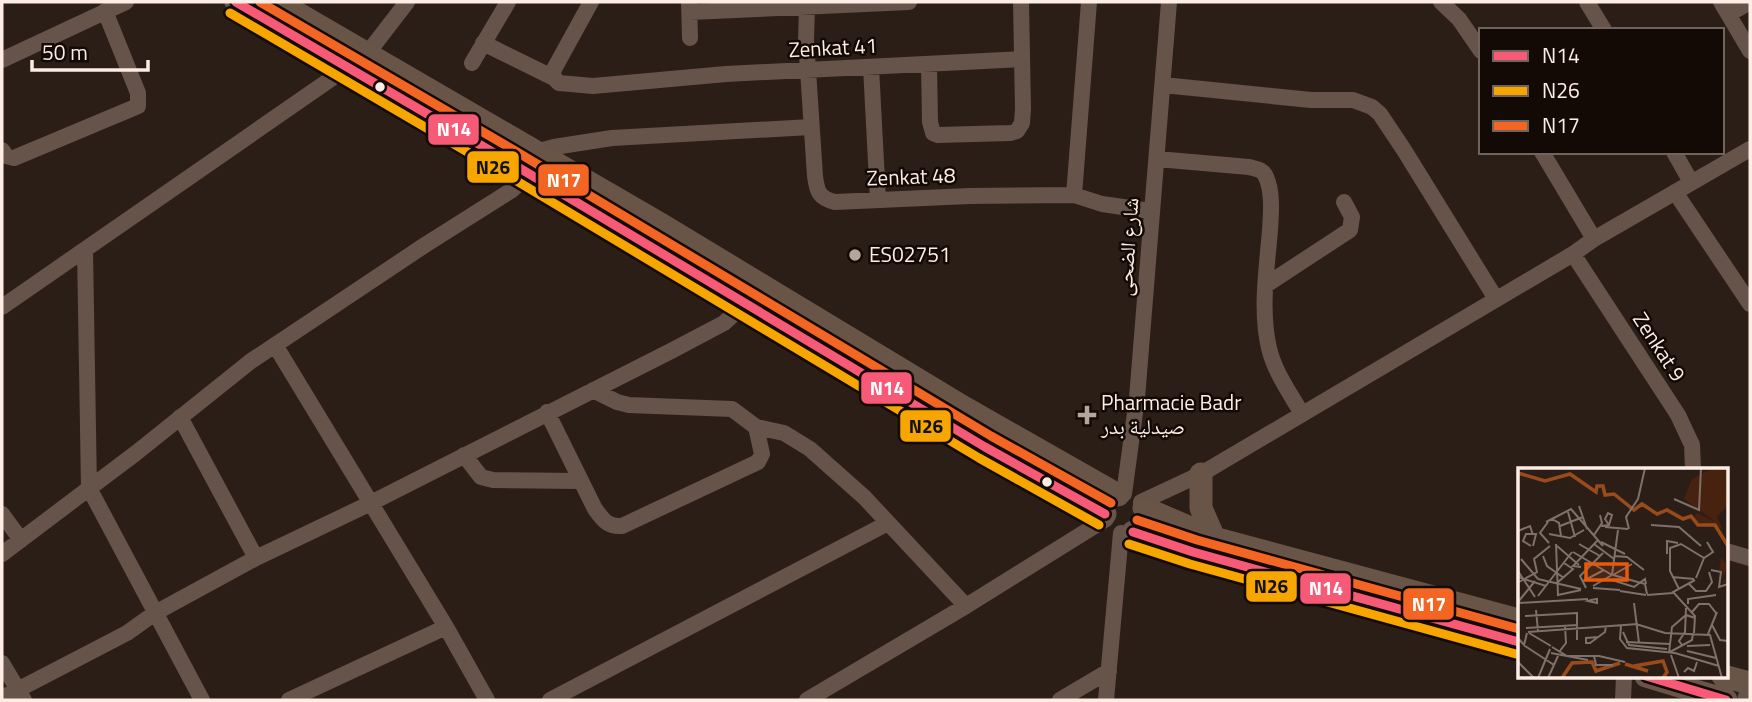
<svg xmlns="http://www.w3.org/2000/svg" width="1752" height="702" viewBox="0 0 1752 702" font-family="'Titillium Web','Noto Naskh Arabic',sans-serif">
<style>
.lines{fill:none;stroke-linecap:round;stroke-linejoin:round}
.minor{stroke:#665349;stroke-width:16}
.secondary{stroke:#695448;stroke-width:23}
.bus-1-casing{stroke:#130905;stroke-width:14}
.bus-2-casing{stroke:#130905;stroke-width:14}
.bus-3-casing{stroke:#130905;stroke-width:14}
.bus-1{stroke:#f75a77;stroke-width:9}
.bus-2{stroke:#f7a600;stroke-width:9}
.bus-3{stroke:#f26522;stroke-width:9}
.bus-dot{fill:#feede5;stroke:#130905;stroke-width:2.5}
.poi-dot{fill:#b4a59d;stroke:#130905;stroke-width:2.5}
.labels{text-anchor:middle;stroke-width:5;stroke-linejoin:round;paint-order:stroke}
.street-label{font-size:21px;fill:#feede5;stroke:#130905}
.poi-label{font-size:21px;fill:#feede5;stroke:#130905;text-anchor:start}
.inset-river{fill:none;stroke:#9a4b1b;stroke-width:3.5}
.inset-road{fill:none;stroke:#7f7169;stroke-width:2}
.view{fill:#e8590c;fill-opacity:0.15;stroke:#e8590c;stroke-width:3.5}
.inset-edge{fill:none;stroke:#feede5;stroke-width:3.5}
.line-badge{stroke:#130905;stroke-width:2.5}
.badge-label{font-size:19px;text-anchor:middle;font-weight:bold;fill:#fff}
.pale-badge-label{font-size:19px;text-anchor:middle;font-weight:bold;fill:#111}
</style>
<rect width="100%" height="100%" fill="#2b1e17"/>
<g class="lines">
<!-- minor -->
<path class="minor" d="M591,2L553,71L554,78L559,83L593,86L726,74L1022,59
M689,2L690,38
M1441,2L1459,19L1481,51
M1587,2L1604,30
M1721,2L1750,51
M807,7L806,40L815,176C817,192 819,198 835,202L969,196L1074,195L1102,204L1151,211
M690,12L909,2
M1729,14L1750,2
M483,43L554,78
M2,60L126,2
M472,63L508,2
M929,64L930,122L933,133L938,135L1010,133L1017,131L1022,123L1023,109L1021,2
M871,67L878,200
M1163,85L1311,100H1353L1372,107L1380,114L1404,150L1496,299
M2,150L6,156L14,158L138,106V93L105,11
M535,152L554,147L612,138L811,127
M1542,152L1594,239
M1674,152L1691,182
M1157,159L1249,167C1256,169 1263,169 1266,177C1273,192 1271,214 1270,230C1267,268 1260,310 1269,348C1274,371 1290,393 1302,414
M1675,192L1750,304
M1074,195L1089,2
M85,250L89,488L202,700
M1573,254L1678,415L1692,445L1693,469
M1266,285L1350,230L1352,217L1344,202
M2,307L367,54L407,2
M275,345L446,627L487,700
M593,390L617,402L629,405L732,409L756,427L784,433L810,449L864,497L966,606
M547,412L595,509C603,520 608,527 622,526L758,462L762,454L756,427
M180,417L256,558
M464,455L481,477L493,480L581,481
M1124,494L1137,398L1169,2
M1141,502L1201,474L1573,254L1594,239L1750,149
M2,514L21,540
M1726,551L1750,558
M2,554L136,453L251,361L425,245L512,190L535,168
M2,663L24,700
M2,698L127,633L155,613L256,558L371,503L671,351L724,323L746,303
M289,700L446,627
M550,700L888,523
M807,700L966,606L1106,519
M1060,700L1109,671
M1106,700L1121,533
M1623,700L1624,676
M1745,700L1750,683"/>
<!-- secondary -->
<path class="secondary" d="M236,2L506,160L985,447L1105,514
M278,2L662,225L965,408L1118,495
M1201,474V508L1214,538
M1144,508L1214,538L1519,620
M1133,532L1193,552L1519,642
M1646,676L1726,700
M1723,676L1750,683"/>
<defs>
<path id="bus-1" d="M236,2L506,160L985,447L1105,514
M1133,532L1193,552L1519,642
M1646,676L1726,700"/>
<path id="bus-2" d="M230,13L500,171L979,458L1099,525
M1129,544L1190,564L1516,654"/>
<path id="bus-3" d="M260,2L512,149L991,436L1111,503
M1137,520L1197,540L1519,629"/>
</defs>
<!-- bus-1 casing -->
<use href="#bus-1" class="bus-1-casing"/>
<!-- bus-2 casing -->
<use href="#bus-2" class="bus-2-casing"/>
<!-- bus-3 casing -->
<use href="#bus-3" class="bus-3-casing"/>
<!-- bus-1 -->
<use href="#bus-1" class="bus-1"/>
<!-- bus-2 -->
<use href="#bus-2" class="bus-2"/>
<!-- bus-3 -->
<use href="#bus-3" class="bus-3"/>
</g>
<!-- markers -->
<g class="bus-dot">
<circle cx="380" cy="87" r="6"/>
<circle cx="1047" cy="482" r="6"/>
</g>
<g class="poi-dot">
<circle cx="855" cy="255" r="7"/>
<path d="M1083.5 404.5h7v7h7v7h-7v7h-7v-7h-7v-7h7z"/>
</g>
<g class="labels">
<!-- street labels -->
<g class="street-label">
<text transform="translate(833 48) rotate(-3)" y="7">Zenkat 41</text>
<text transform="translate(911 177) rotate(-2)" y="7">Zenkat 48</text>
<text transform="translate(1128 247) rotate(-86)" y="7">شارع الضحى</text>
<text transform="translate(1659 347) rotate(57)" y="7">Zenkat 9</text>
</g>
<!-- poi labels -->
<g class="poi-label">
<text x="869" y="262">ES02751</text>
<text x="1101" y="410">Pharmacie Badr<tspan x="1101" dy="24">صيدلية بدر</tspan></text>
</g>
</g>
<!-- overview -->
<g transform="translate(1518 468)">
<rect width="210" height="210" fill="#2b1e17"/>
<path d="M195,0H208L210,10V37L199,49L205,62L195,56L210,78V111L208,115H203L209,109L208,99L207,108L201,101L203,90L209,96L208,79L197,59L144,44L175,50L179,45L198,54L166,31L174,11Z" fill="#46220f"/>
<path class="inset-river" d="M0,5L27,13L52,6L78,24L79,18H85L87,27L96,26L116,42L124,36L139,46L149,42L165,51L173,48L180,57H197L210,78V93M107,196L130,203M116,198L145,193L149,204L145,210M44,210L54,195L74,194L78,203L102,195"/>
<path class="inset-road" d="M120,31L127,0M156,31L181,42L183,0M61,38L69,61M50,44L57,69M34,51L41,55L43,68M28,54L53,41L85,78M30,54L22,65L31,75M133,57L161,59L183,78M42,58L65,49M83,58L91,57L94,47L90,45L87,51L91,57M87,59L110,61M111,61L108,49L120,31M0,63L12,58L15,67M31,66L52,70L66,62M76,67L84,55L82,47M83,74L107,86M38,76L40,127L63,122M61,76L82,88M76,76L96,91M13,78L5,73L8,66H18L15,78M39,78L61,97M55,84L94,107M149,86V73L160,75M25,88L29,98L46,110M96,88L109,89L126,102M186,90L195,84L189,74M3,91L20,111M63,99L55,98L80,72M193,102L203,104L201,119L210,116M0,103L17,129M94,107L100,62M95,107L114,96M95,107L127,116L129,126M0,109L28,118M154,109L176,111M178,110L186,90M20,111L63,121M94,112L116,119L127,111L128,116M65,113L86,102M1,114L19,104L16,91L32,78M40,114L55,101L46,95M171,116L178,123H188L194,114L191,104M75,118L94,107M68,120L62,108L85,85M75,120L102,122M161,121L152,103V80L163,76L186,90M102,123L128,127M129,127L155,125M20,128L54,84M79,131V135L70,133L73,132ZM0,134L17,113M0,135L70,131M116,135L121,175M170,136V131L198,127M18,142L20,163M174,144L181,136H191L198,145M7,148L59,145V172M118,156L147,165L192,167L204,210M103,157L102,171L109,180L157,185L201,198M194,157L202,172L210,173M8,160L60,157M10,164L120,156M105,164L111,177L149,181M11,165L33,178M176,165L177,148L155,124L177,112M190,166L199,144M81,169L68,170V175H72L87,164L88,158M0,170L6,177L9,165M108,174L153,176M164,177L161,173L167,164L168,140M7,178L36,197M169,178L192,177M34,179L49,188H81L107,194M169,183L198,190M41,184L48,175L47,158M152,184L174,172L175,165M33,185L70,192M151,185L154,159L168,147L177,150M153,187L161,210M76,188L78,197H95M0,194L16,210M166,204L170,200L176,203L179,194M20,210L32,181M30,210L40,188"/>
<path class="view" d="M68,96H109V112H68Z"/>
<rect width="210" height="210" class="inset-edge"/>
</g>
<g class="line-badge">
<rect x="427" y="113" width="53" height="33" rx="7" fill="#f75a77"/>
<rect x="466" y="150" width="54" height="34" rx="7" fill="#f7a600"/>
<rect x="537" y="163" width="53" height="34" rx="7" fill="#f26522"/>
<rect x="860" y="371" width="53" height="34" rx="7" fill="#f75a77"/>
<rect x="899" y="409" width="53" height="34" rx="7" fill="#f7a600"/>
<rect x="1245" y="570" width="53" height="33" rx="7" fill="#f7a600"/>
<rect x="1299" y="572" width="53" height="33" rx="7" fill="#f75a77"/>
<rect x="1402" y="587" width="53" height="34" rx="7" fill="#f26522"/>
</g>
<g class="badge-label">
<text x="454" y="136">N14</text>
<text x="564" y="187">N17</text>
<text x="887" y="395">N14</text>
<text x="1326" y="595">N14</text>
<text x="1429" y="611">N17</text>
</g>
<g class="pale-badge-label">
<text x="493" y="174">N26</text>
<text x="926" y="433">N26</text>
<text x="1271" y="593">N26</text>
</g>
<!-- border -->
<rect width="1752" height="702" fill="none" stroke="#feede5" stroke-width="7"/>
<!-- legend -->
<rect x="1479" y="28" width="245" height="126" fill="#130905" stroke="#71645f" stroke-width="2"/>
<rect x="1493" y="51" width="35" height="10" fill="#f75a77" stroke="#71645f" stroke-width="2"/>
<text x="1542" y="63" font-size="21" fill="#feede5">N14</text>
<rect x="1493" y="86" width="35" height="10" fill="#f7a600" stroke="#71645f" stroke-width="2"/>
<text x="1542" y="98" font-size="21" fill="#feede5">N26</text>
<rect x="1493" y="121" width="35" height="10" fill="#f26522" stroke="#71645f" stroke-width="2"/>
<text x="1542" y="133" font-size="21" fill="#feede5">N17</text>
<!-- scale -->
<path d="M32 60v10h116v-10" fill="none" stroke="#feede5" stroke-width="3.5"/>
<text x="42" y="60" font-size="21" fill="#feede5" stroke="#130905" stroke-width="5" paint-order="stroke">50 m</text>
</svg>
